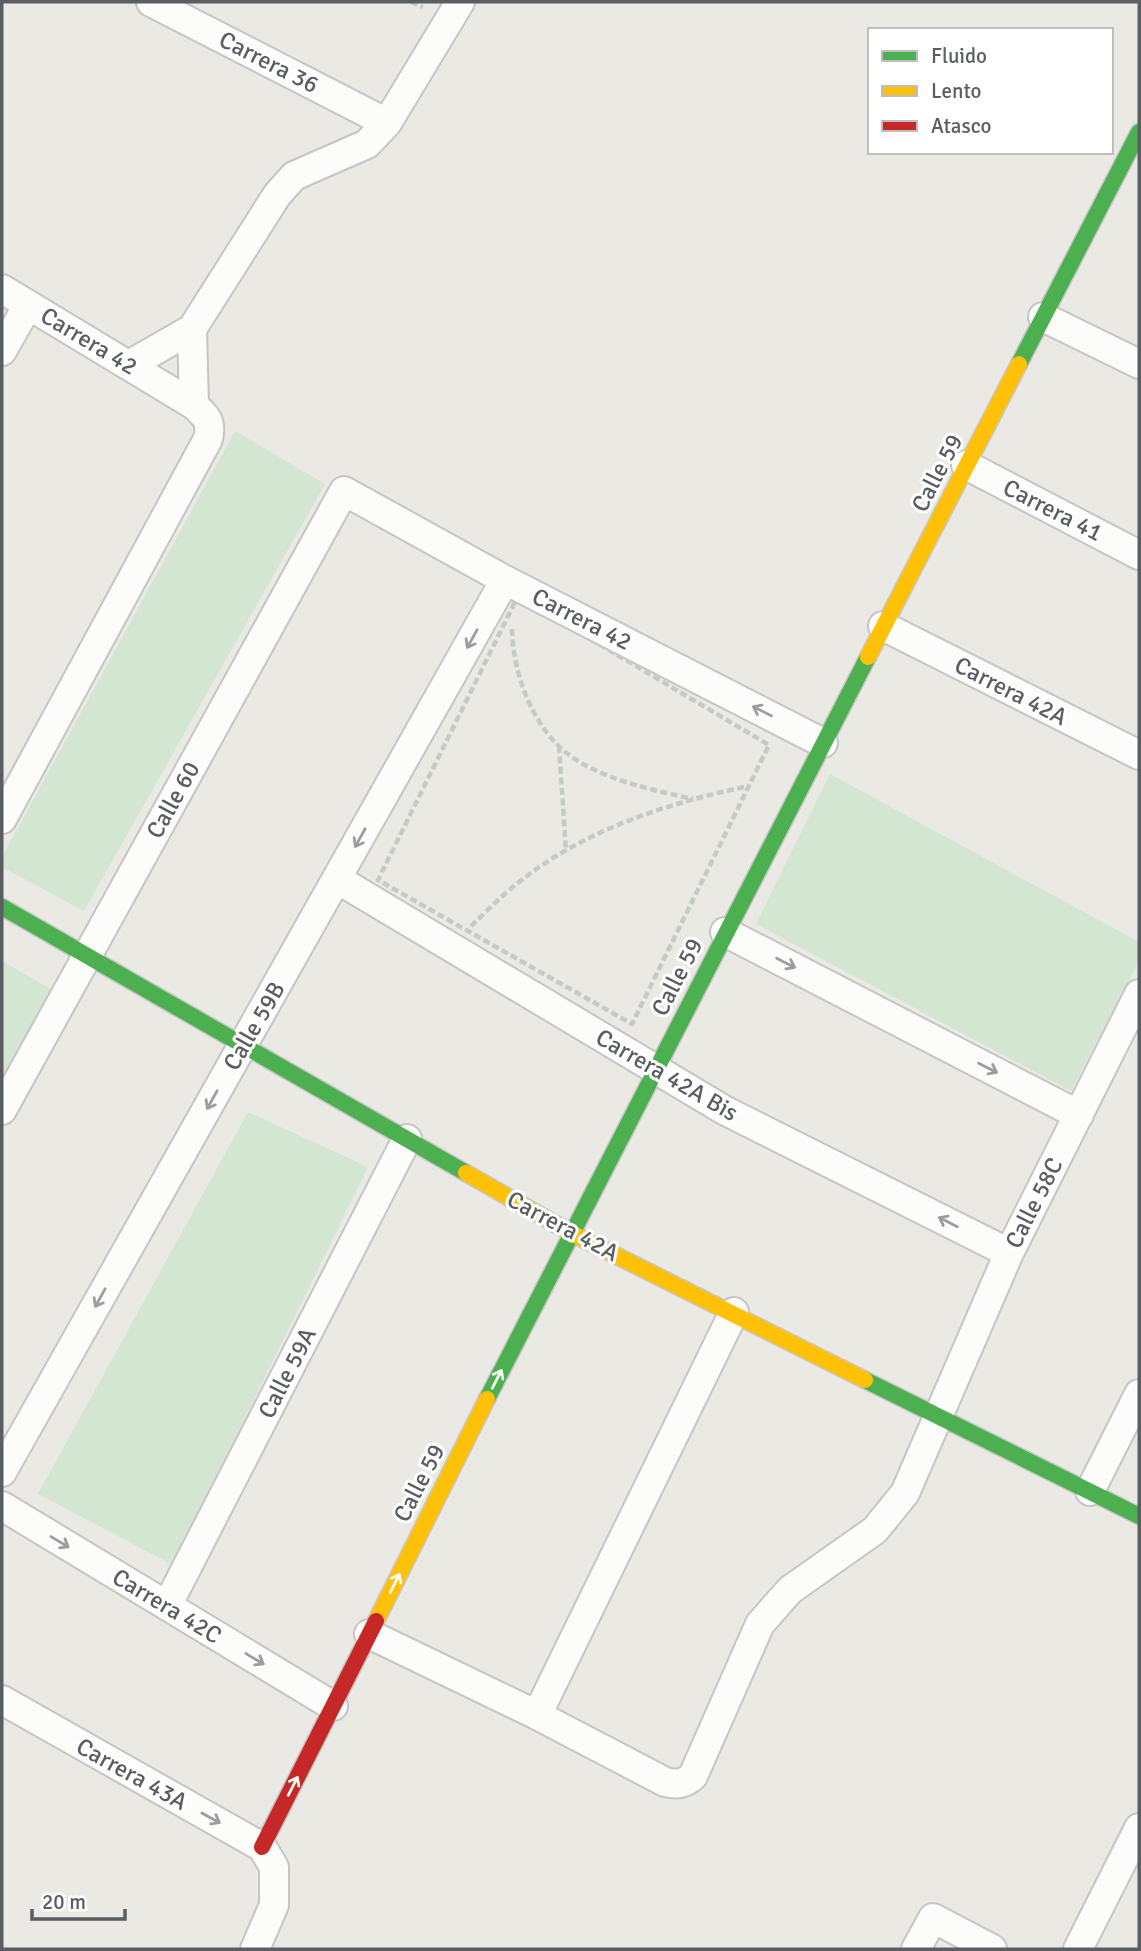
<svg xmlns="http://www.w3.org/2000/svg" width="1141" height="1951" viewBox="0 0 1141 1951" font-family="Signika,sans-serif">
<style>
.green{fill:#d3e6d2}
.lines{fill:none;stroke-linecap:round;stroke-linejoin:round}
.street-casing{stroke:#c6c5c5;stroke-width:32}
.fast-casing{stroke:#c7c7c6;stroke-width:19}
.slow-casing{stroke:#c7c7c6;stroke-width:19}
.jam-casing{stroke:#c7c7c6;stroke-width:19}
.path{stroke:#c5cac7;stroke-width:4.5;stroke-dasharray:7 3.5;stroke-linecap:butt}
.street{stroke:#fcfcfb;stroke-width:28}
.fast{stroke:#4caf50;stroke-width:16}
.slow{stroke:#ffc107;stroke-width:16}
.jam{stroke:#c62828;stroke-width:16}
.oneway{stroke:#9b9d9f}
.oneway2{stroke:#f6fbf6}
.labels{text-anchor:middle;stroke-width:6;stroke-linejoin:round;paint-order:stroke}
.street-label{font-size:24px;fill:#5a5d62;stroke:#fff}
</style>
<rect width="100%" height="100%" fill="#eae9e4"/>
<!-- green -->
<path class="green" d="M235,431L325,484L84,911L2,867V857Z
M830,774L1139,942V961L1071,1091L756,924Z
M2,961L54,991L2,1081Z
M248,1112L368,1167L173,1565L38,1494Z"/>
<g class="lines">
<defs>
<path id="street" d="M151,2L387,123
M2,289L194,405C207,417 212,422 208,439L2,819
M1043,317L1139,364
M192,329L194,405
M2,351L28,305
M129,365L192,329L277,195L294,176L367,144L387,123L460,2
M966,465L1139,555
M883,626L1139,755
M337,879L724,1110L1009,1253
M725,932L1079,1115
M2,1110L344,491L505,580L823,743
M2,1472L505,580
M1090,1491L1139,1394
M2,1506L333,1706
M167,1606L407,1139
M369,1634L537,1715L665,1782C677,1785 684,1784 693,1776L760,1624L790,1590L875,1530L905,1493L1009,1253L1139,994
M2,1700L262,1847L274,1867V1905L255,1949
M537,1715L734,1312
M916,1949L933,1918L992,1949
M1078,1949L1139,1828"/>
<path id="fast" d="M1019,364L1139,132
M2,907L466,1173
M865,1380L1139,1516
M487,1399L868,657"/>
<path id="slow" d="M868,657L1019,364
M466,1173L571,1233L865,1380
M376,1621L487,1399"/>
<path id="jam" d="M262,1847L376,1621"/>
</defs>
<!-- street casing -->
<use href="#street" class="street-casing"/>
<!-- fast casing -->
<use href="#fast" class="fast-casing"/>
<!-- slow casing -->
<use href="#slow" class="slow-casing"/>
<!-- jam casing -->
<use href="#jam" class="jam-casing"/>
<!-- path -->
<path class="path" d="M411,2L423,7
M518,596L769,745L632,1024L378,880Z
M512,629C513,671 530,721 563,750C595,778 652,790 693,799
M559,746L566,851
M471,926C486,912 501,896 518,883C583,830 668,803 749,786"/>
<!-- street -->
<use href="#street" class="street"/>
<!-- fast -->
<use href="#fast" class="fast"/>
<!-- slow -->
<use href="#slow" class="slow"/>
<!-- jam -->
<use href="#jam" class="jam"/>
</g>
<!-- one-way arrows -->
<defs><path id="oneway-shaft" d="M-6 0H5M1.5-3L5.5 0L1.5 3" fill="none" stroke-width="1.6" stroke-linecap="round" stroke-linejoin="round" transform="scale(1.75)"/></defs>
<g class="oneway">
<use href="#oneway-shaft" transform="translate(472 639) rotate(119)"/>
<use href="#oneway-shaft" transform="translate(762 711) rotate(-153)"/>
<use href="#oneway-shaft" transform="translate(360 838) rotate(119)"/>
<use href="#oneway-shaft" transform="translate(786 963) rotate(27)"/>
<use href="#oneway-shaft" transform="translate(988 1068) rotate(27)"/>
<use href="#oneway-shaft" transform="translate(212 1100) rotate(119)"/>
<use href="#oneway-shaft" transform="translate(948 1222) rotate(-153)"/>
<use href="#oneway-shaft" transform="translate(100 1298) rotate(119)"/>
<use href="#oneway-shaft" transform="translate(60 1542) rotate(31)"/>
<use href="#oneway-shaft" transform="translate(255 1659) rotate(31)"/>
<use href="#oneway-shaft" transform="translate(211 1818) rotate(29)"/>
</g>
<g class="oneway2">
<use href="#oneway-shaft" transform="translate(497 1379) rotate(-63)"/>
<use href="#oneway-shaft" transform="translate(395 1583) rotate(-63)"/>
<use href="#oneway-shaft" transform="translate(293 1786) rotate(-63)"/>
</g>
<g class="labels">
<!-- street labels -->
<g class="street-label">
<text transform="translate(269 62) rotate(27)" y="8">Carrera 36</text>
<text transform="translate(89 341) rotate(31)" y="8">Carrera 42</text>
<text transform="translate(937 473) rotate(-63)" y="8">Calle 59</text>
<text transform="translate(1053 510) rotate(27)" y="8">Carrera 41</text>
<text transform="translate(582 619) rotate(27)" y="8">Carrera 42</text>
<text transform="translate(1011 691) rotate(27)" y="8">Carrera 42A</text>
<text transform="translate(173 800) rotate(-61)" y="8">Calle 60</text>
<text transform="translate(677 977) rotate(-63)" y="8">Calle 59</text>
<text transform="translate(254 1026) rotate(-60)" y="8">Calle 59B</text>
<text transform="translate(667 1075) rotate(30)" y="8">Carrera 42A Bis</text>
<text transform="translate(1034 1203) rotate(-63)" y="8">Calle 58C</text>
<text transform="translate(563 1226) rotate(28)" y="8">Carrera 42A</text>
<text transform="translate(287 1373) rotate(-63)" y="8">Calle 59A</text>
<text transform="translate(419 1483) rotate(-63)" y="8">Calle 59</text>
<text transform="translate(167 1606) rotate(31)" y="8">Carrera 42C</text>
<text transform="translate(132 1774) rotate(29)" y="8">Carrera 43A</text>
</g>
</g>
<!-- border -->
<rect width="1141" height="1951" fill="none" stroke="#5a5d62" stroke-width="7"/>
<!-- legend -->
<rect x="868" y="28" width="245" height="126" fill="#ffffff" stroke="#bdbec0" stroke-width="2"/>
<rect x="882" y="51" width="35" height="10" fill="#4caf50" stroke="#bdbec0" stroke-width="2"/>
<text x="931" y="63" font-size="21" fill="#5a5d62">Fluido</text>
<rect x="882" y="86" width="35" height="10" fill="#ffc107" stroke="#bdbec0" stroke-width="2"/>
<text x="931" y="98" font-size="21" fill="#5a5d62">Lento</text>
<rect x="882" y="121" width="35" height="10" fill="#c62828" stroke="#bdbec0" stroke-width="2"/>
<text x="931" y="133" font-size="21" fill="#5a5d62">Atasco</text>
<!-- scale -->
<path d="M32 1909v10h93v-10" fill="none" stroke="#5a5d62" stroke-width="3.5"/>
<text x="42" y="1909" font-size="21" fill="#5a5d62" stroke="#ffffff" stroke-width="5" paint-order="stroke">20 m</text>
</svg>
